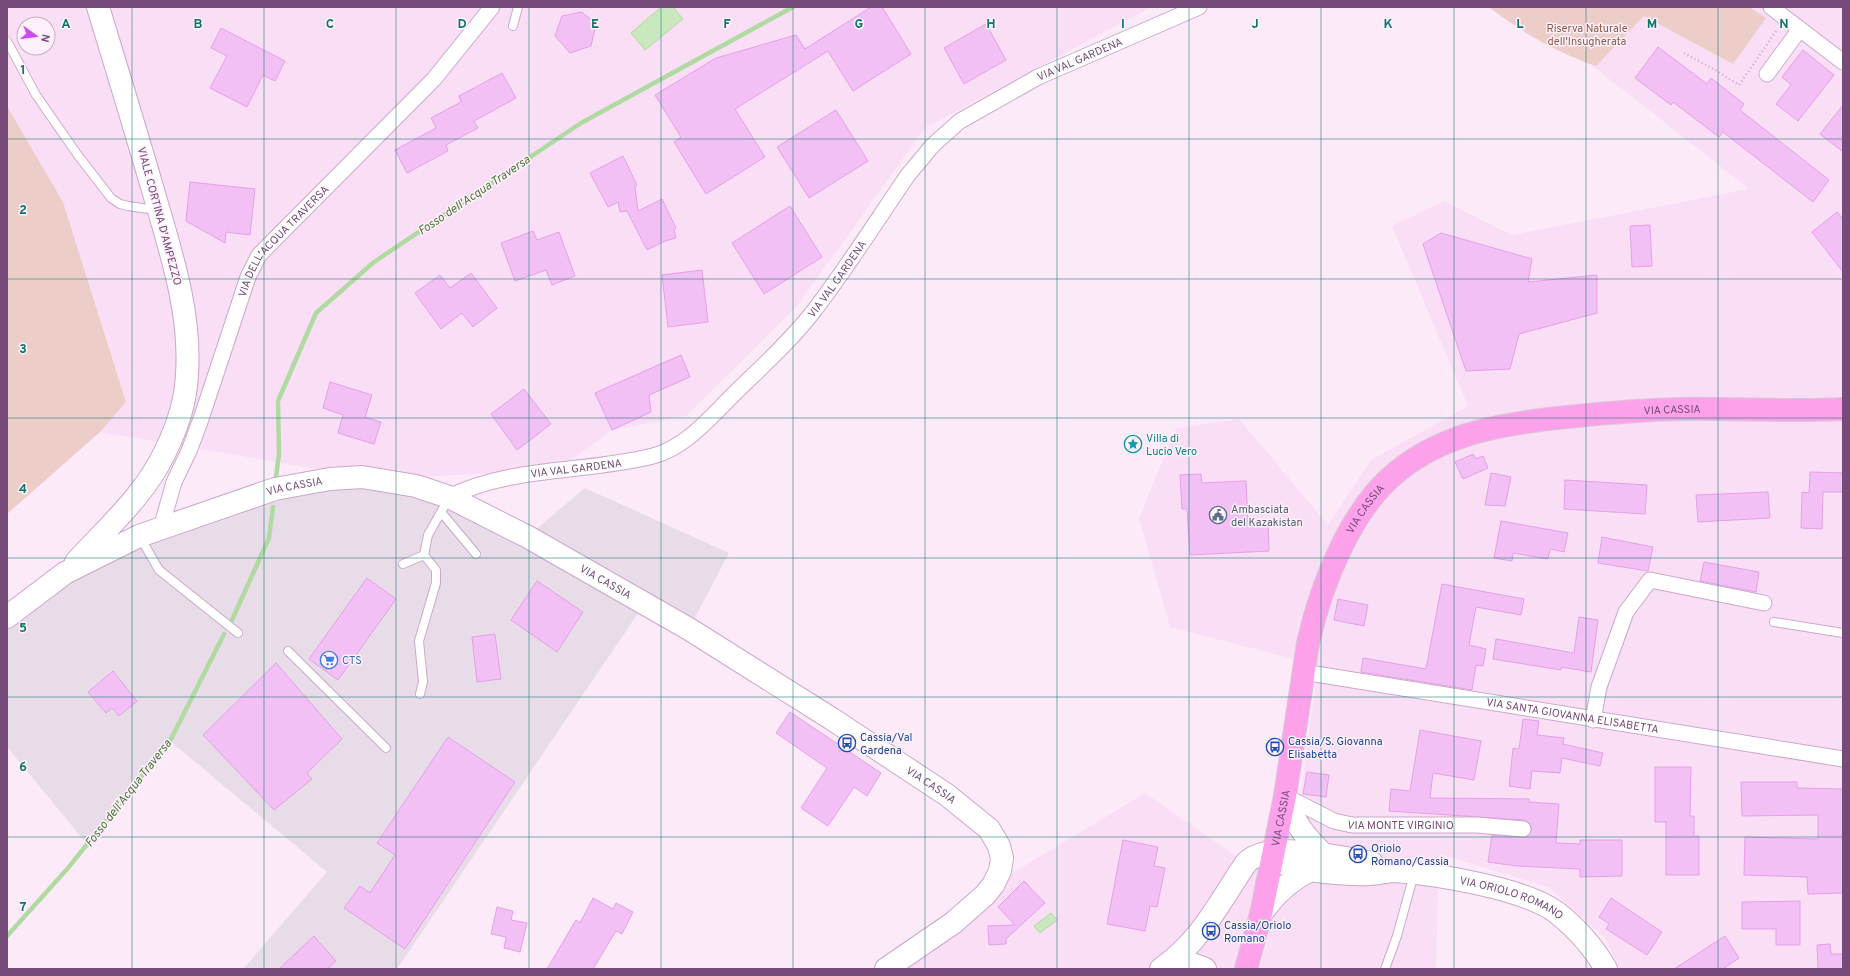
<svg xmlns="http://www.w3.org/2000/svg" width="1850" height="976" viewBox="0 0 1850 976" font-family="Overpass,sans-serif">
<style>
.residential{fill:#fadef6;fill-rule:evenodd}
.industrial{fill:#e9dce9}
.green{fill:#eccdc7}
.water{fill:#c9e8bd;stroke:#b1daa2}
.lines{fill:none;stroke-linecap:round;stroke-linejoin:round}
.stream{stroke:#b1daa2;stroke-width:4.5}
.building{fill:#f2c0f4;stroke:#e4a0e7}
.lane-casing{stroke:#cba9ca;stroke-width:10}
.street-casing{stroke:#cba9ca;stroke-width:17}
.secondary-casing{stroke:#cca5cb;stroke-width:24}
.primary-casing{stroke:#d6c9d7;stroke-width:24}
.path{stroke:#d7a2d9;stroke-width:2.5;stroke-dasharray:1 3;stroke-linecap:butt}
.lane{stroke:#fff;stroke-width:8}
.street{stroke:#fff;stroke-width:15}
.secondary{stroke:#fff;stroke-width:22}
.primary{stroke:#fda1ea;stroke-width:22}
.grid{fill:none;stroke:#0f766e;stroke-width:1;stroke-opacity:0.55}
.labels{text-anchor:middle;stroke-width:3;stroke-linejoin:round;paint-order:stroke}
.park-label{font-size:11px;fill:#8c5b48;stroke:#fff1fc}
.street-label{font-size:11px;fill:#764b79;stroke:#fff1fc}
.culture-label{font-size:11px;fill:#0d838f;stroke:#fff1fc;text-anchor:start}
.service-label{font-size:11px;fill:#4e5e75;stroke:#fff1fc;text-anchor:start}
.shop-label{font-size:11px;fill:#366cbe;stroke:#fff1fc;text-anchor:start}
.transit-label{font-size:11px;fill:#164399;stroke:#fff1fc;text-anchor:start}
.water-label{font-size:12px;font-style:italic;fill:#4a773b;stroke:#fff1fc}
.grid-label{font-size:13px;text-anchor:middle;font-weight:bold;fill:#0f766e;stroke:#fff1fc;stroke-width:3;stroke-linejoin:round;paint-order:stroke}
</style>
<rect width="100%" height="100%" fill="#fdeaf9"/>
<!-- residential -->
<path class="residential" d="M7,7H1151L925,128L797,306L686,416L612,430L557,470L377,479L100,432L126,402L63,202L7,106ZM24,24H48V48H24Z
M1518,7H1843V969H1620L1605,938L1548,887L1439,854L1436,969H1260L1299,809L1318,665L1170,627L1139,518L1176,428L1239,419L1328,525L1371,460L1468,406L1392,226L1444,201L1512,235L1749,189Z
M1145,793L1246,863L1273,852L1246,969H887L993,885Z"/>
<!-- industrial -->
<path class="industrial" d="M362,477L528,536L585,488L729,553L689,629L645,603L397,969H243L327,872L170,741L87,844L7,747V617L139,536Z"/>
<!-- green -->
<path class="green" d="M1489,7H1749L1766,18L1733,64L1644,16L1596,66C1558,53 1521,32 1489,7Z
M7,106L63,202L126,402L100,432L7,514Z"/>
<!-- water -->
<path class="water" d="M661,7H673L683,19L645,50L631,33Z
M1051,913L1057,920L1040,933L1034,926Z"/>
<g class="lines">
<!-- stream -->
<path class="stream" d="M276,477L279,454L278,401L316,313L374,262L581,123L793,7
M232,620L269,538L273,507
M7,936L68,868L170,741L224,634"/>
</g>
<!-- building -->
<path class="building" d="M871,7H882L911,54L853,91L828,51L735,109L765,157L706,194L674,142L681,137L655,95L716,58L796,35L805,49Z
M582,12L596,24L591,46L570,53L555,36L562,16Z
M986,24L1006,60L964,84L944,48Z
M221,28L285,61L275,81L263,75L247,107L210,88L227,56L211,48Z
M1658,47L1707,84L1711,78L1744,104L1740,110L1829,180L1813,202L1723,132L1719,137L1673,102L1671,105L1635,78Z
M1803,50L1834,75L1798,121L1776,104L1791,85L1782,77Z
M502,73L516,98L474,121L478,128L446,145L448,151L407,173L395,150L436,128L431,118L461,102L459,96Z
M1843,105V152L1820,134Z
M836,110L868,161L809,198L777,147Z
M623,156L637,185L635,186L638,211L662,199L676,228L674,229L676,238L665,241L647,250L627,211L620,212L618,202L608,207L590,173Z
M190,182L255,189L250,235L226,232L225,243L186,221Z
M790,206L822,257L764,294L732,243Z
M1837,212L1843,219V272L1812,232Z
M1650,225L1652,266L1632,267L1630,226Z
M533,231L537,240L559,232L575,276L552,285L546,270L515,281L501,243Z
M1441,233L1532,259L1528,282L1597,275V313L1519,334L1510,369L1466,371L1423,244Z
M702,270L708,322L668,327L662,275Z
M471,273L497,308L473,327L462,313L441,329L415,293L440,275L450,288Z
M681,355L690,377L649,395L651,412L612,430L595,393Z
M330,382L372,395L365,417L381,422L374,444L338,433L343,415L323,408Z
M524,389L551,424L517,450L491,414Z
M1473,454L1476,459L1483,456L1488,468L1463,479L1455,462Z
M1810,472L1843,473V492H1823L1822,529L1801,528L1802,492L1809,493Z
M1491,473L1511,477L1505,506L1485,505Z
M1201,474L1202,483L1246,481L1248,522L1268,521L1269,551L1190,555L1187,509H1182L1180,475Z
M1565,480L1647,485L1645,514L1564,509Z
M1768,492L1770,518L1698,522L1696,495Z
M1501,521L1568,533L1564,552L1550,549L1548,559L1513,553L1512,561L1494,558Z
M1602,537L1653,547L1648,571L1598,563Z
M1704,562L1759,572L1756,592L1700,581Z
M367,578L396,599L338,680L309,659Z
M537,581L583,612L557,652L511,620Z
M1442,584L1524,599L1521,615L1476,607L1469,645L1486,649L1483,666L1476,665L1472,690L1361,672L1363,658L1426,669Z
M1338,599L1368,605L1364,626L1334,620Z
M1579,617L1598,620L1591,672L1561,667V670L1493,659L1496,639L1574,653Z
M495,634L501,679L477,682L472,637Z
M276,663L342,739L307,773L312,779L274,810L203,735Z
M113,671L137,701L119,716L112,708L106,713L88,692Z
M790,712L881,773L867,796L854,787L828,826L801,808L827,768L776,733Z
M1523,719L1539,721L1537,735L1564,738L1563,744L1603,753L1600,766L1562,758L1560,773L1532,771L1530,789L1509,786L1513,748L1519,749Z
M1420,730L1481,741L1474,780L1433,773L1430,798L1529,799V802L1559,804L1556,843L1580,844V840H1622V876L1580,877V869L1517,866L1488,862L1492,835L1527,837L1532,829L1528,822L1524,820L1389,811L1391,789L1410,791Z
M448,737L515,782L405,949L344,908L360,886L370,893L395,855L377,843Z
M1655,767H1691L1690,816H1694V836H1699V875H1666V822H1655Z
M1307,772L1329,775L1326,797L1303,794Z
M1741,782H1797V788L1843,789V893L1808,894L1807,877L1744,875L1745,837L1818,839V815L1742,816Z
M1123,840L1158,847L1154,866L1165,868L1157,907L1150,906L1145,931L1107,924Z
M1024,881L1045,903L1006,939V944L989,945L988,926L1015,925L998,907Z
M593,898L613,909L616,903L633,912L622,934L616,931L593,969H547L576,920L580,923Z
M1611,898L1662,932L1647,955L1606,929L1609,924L1599,917Z
M1800,901V945H1776V929H1742V902Z
M497,907L513,911L511,920L527,923L520,952L504,948L506,937L491,934Z
M314,936L336,961L327,969H279Z
M1725,936L1739,958L1723,969H1674Z
M1830,944L1831,954H1843V969H1818L1817,945Z"/>
<g class="lines">
<defs>
<path id="lane" d="M513,26L518,7
M7,41L36,95L77,154L111,198L120,204L128,206L156,210
M441,512L476,554
M140,537L159,570L238,633
M403,564L424,555L428,535L449,498
M1774,622L1843,633
M288,651L386,748
M420,694L423,682L419,641L436,583V570L424,555
M1385,969L1397,936L1414,874"/>
<g id="street">
<path d="M1771,7L1843,62"/>
<path d="M1767,74L1800,29"/>
<path id="s1" d="M449,497C512,466 586,473 653,456C684,448 707,421 729,399C757,371 789,343 813,312C847,268 877,220 908,175L933,145L960,121L1038,77L1199,7"/>
<path id="s2" d="M161,528L174,482L189,451L201,419L248,277L259,255L434,79L492,7"/>
<path id="s3" d="M1303,672L1843,759"/>
<path d="M1593,720L1599,687L1626,612L1650,580L1764,603"/>
<path id="s4" d="M1285,796L1334,821L1352,825H1477L1523,829"/>
</g>
<g id="secondary">
<path d="M76,562C107,528 145,495 165,452C177,428 186,400 187,374C191,316 173,259 157,204C138,138 118,73 98,7"/>
<path id="s5" d="M7,617L65,573L139,536L275,489L330,479L362,477L416,486L449,497L528,537L689,629L832,719L947,795L989,829L999,846L1002,858L1000,871L993,885L985,895L953,923L886,969"/>
<path d="M1285,796C1294,822 1304,836 1324,855"/>
<path id="s6" d="M1273,852C1275,855 1276,858 1278,860C1292,872 1352,875 1370,874C1378,874 1387,871 1395,871C1435,874 1523,888 1556,912C1575,927 1594,948 1606,969"/>
<path d="M1261,914C1274,895 1290,880 1311,870"/>
<path d="M1177,958L1205,969"/>
<path d="M1161,969C1202,940 1219,903 1246,863C1268,839 1343,858 1372,863"/>
</g>
<g id="primary">
<path id="s7" d="M1246,969L1261,914L1285,796L1308,643C1321,585 1351,508 1398,471C1446,432 1507,423 1567,417C1604,413 1642,410 1679,409C1733,408 1788,412 1843,409"/>
</g>
</defs>
<!-- lane casing -->
<use href="#lane" class="lane-casing"/>
<!-- street casing -->
<use href="#street" class="street-casing"/>
<!-- secondary casing -->
<use href="#secondary" class="secondary-casing"/>
<!-- primary casing -->
<use href="#primary" class="primary-casing"/>
<!-- path -->
<path class="path" d="M1684,53L1717,71L1739,85L1777,30"/>
<!-- lane -->
<use href="#lane" class="lane"/>
<!-- street -->
<use href="#street" class="street"/>
<!-- secondary -->
<use href="#secondary" class="secondary"/>
<!-- primary -->
<use href="#primary" class="primary"/>
</g>
<!-- grid -->
<path class="grid" d="M132,7V969M264,7V969M396,7V969M529,7V969M661,7V969M793,7V969M925,7V969M1057,7V969M1189,7V969M1321,7V969M1454,7V969M1586,7V969M1718,7V969M7,139H1843M7,279H1843M7,418H1843M7,558H1843M7,697H1843M7,837H1843"/>
<!-- icons -->
<defs>
<symbol id="sight-ring" viewBox="-11 -11 22 22"><circle r="9.5" fill="#fff1fc" stroke="#0f9aa8" stroke-width="1.5"/><path d="M0-6L1.8-2.2L6-1.7L2.9 1.2L3.7 5.4L0 3.3L-3.7 5.4L-2.9 1.2L-6-1.7L-1.8-2.2Z" fill="#0f9aa8"/></symbol>
<symbol id="civic-ring" viewBox="-11 -11 22 22"><circle r="9.5" fill="#fff1fc" stroke="#5c6f8a" stroke-width="1.5"/><path d="M-.6-6.5H3V-4.5H.6V-3L4-1V1h2V6H-6V1h2V-1L-.6-3ZM-1.2 2.5V6h2.4V2.5Z" fill="#5c6f8a"/></symbol>
<symbol id="supermarket-ring" viewBox="-11 -11 22 22"><circle r="9.5" fill="#fff1fc" stroke="#3f7fe0" stroke-width="1.5"/><path d="M-6-5.5h2.5l.6 2H6L4.5 2H-2.5L-4.4-4H-6ZM-1.5 3.2a1.3 1.3 0 1 0 .1 0ZM3 3.2a1.3 1.3 0 1 0 .1 0Z" fill="#3f7fe0"/></symbol>
<symbol id="bus-ring" viewBox="-11 -11 22 22"><circle r="9.5" fill="#fff1fc" stroke="#1a4fb4" stroke-width="1.5"/><path d="M-5-6H5V4H4V6H2V4H-2V6H-4V4H-5ZM-3.5-4V0h7V-4ZM-3.5 1.2v1.5H-2V1.2ZM2 1.2v1.5H3.5V1.2Z" fill="#1a4fb4"/></symbol>
</defs>
<g fill-rule="evenodd">
<use href="#sight-ring" x="1123" y="434" width="20" height="20"/>
<use href="#civic-ring" x="1208" y="505" width="20" height="20"/>
<use href="#supermarket-ring" x="319" y="650" width="20" height="20"/>
<use href="#bus-ring" x="837" y="733" width="20" height="20"/>
<use href="#bus-ring" x="1265" y="737" width="20" height="20"/>
<use href="#bus-ring" x="1348" y="844" width="20" height="20"/>
<use href="#bus-ring" x="1201" y="921" width="20" height="20"/>
</g>
<g class="labels">
<!-- park labels -->
<g class="park-label">
<text x="1587" y="32">Riserva Naturale<tspan x="1587" dy="13">dell'Insugherata</tspan></text>
</g>
<!-- street labels -->
<g class="street-label">
<text dy="4" stroke="none"><textPath href="#s1" startOffset="803">VIA VAL GARDENA</textPath></text>
<text transform="translate(160 216) rotate(75)" y="4">VIALE CORTINA D'AMPEZZO</text>
<text dy="4" stroke="none"><textPath href="#s2" startOffset="316">VIA DELL'ACQUA TRAVERSA</textPath></text>
<text dy="4" stroke="none"><textPath href="#s1" startOffset="467">VIA VAL GARDENA</textPath></text>
<text dy="4" stroke="none"><textPath href="#s7" startOffset="815">VIA CASSIA</textPath></text>
<text dy="4" stroke="none"><textPath href="#s1" startOffset="131">VIA VAL GARDENA</textPath></text>
<text dy="4" stroke="none"><textPath href="#s5" startOffset="319">VIA CASSIA</textPath></text>
<text dy="4" stroke="none"><textPath href="#s7" startOffset="479">VIA CASSIA</textPath></text>
<text dy="4" stroke="none"><textPath href="#s5" startOffset="655">VIA CASSIA</textPath></text>
<text dy="4" stroke="none"><textPath href="#s3" startOffset="273">VIA SANTA GIOVANNA ELISABETTA</textPath></text>
<text dy="4" stroke="none"><textPath href="#s5" startOffset="1039">VIA CASSIA</textPath></text>
<text dy="4" stroke="none"><textPath href="#s7" startOffset="155">VIA CASSIA</textPath></text>
<text dy="4" stroke="none"><textPath href="#s4" startOffset="122">VIA MONTE VIRGINIO</textPath></text>
<text dy="4" stroke="none"><textPath href="#s6" startOffset="249">VIA ORIOLO ROMANO</textPath></text>
</g>
<!-- culture labels -->
<g class="culture-label">
<text x="1146" y="442">Villa di<tspan x="1146" dy="13">Lucio Vero</tspan></text>
</g>
<!-- service labels -->
<g class="service-label">
<text x="1231" y="513">Ambasciata<tspan x="1231" dy="13">del Kazakistan</tspan></text>
</g>
<!-- shop labels -->
<g class="shop-label">
<text x="342" y="664">CTS</text>
</g>
<!-- transit labels -->
<g class="transit-label">
<text x="860" y="741">Cassia/Val<tspan x="860" dy="13">Gardena</tspan></text>
<text x="1288" y="745">Cassia/S. Giovanna<tspan x="1288" dy="13">Elisabetta</tspan></text>
<text x="1371" y="852">Oriolo<tspan x="1371" dy="13">Romano/Cassia</tspan></text>
<text x="1224" y="929">Cassia/Oriolo<tspan x="1224" dy="13">Romano</tspan></text>
</g>
<!-- water labels -->
<g class="water-label">
<text transform="translate(474 195) rotate(-34)" y="4">Fosso dell'Acqua Traversa</text>
<text transform="translate(128 793) rotate(-52)" y="4">Fosso dell'Acqua Traversa</text>
</g>
</g>
<g class="grid-label">
<text x="66" y="28">A</text>
<text x="198" y="28">B</text>
<text x="330" y="28">C</text>
<text x="462" y="28">D</text>
<text x="595" y="28">E</text>
<text x="727" y="28">F</text>
<text x="859" y="28">G</text>
<text x="991" y="28">H</text>
<text x="1123" y="28">I</text>
<text x="1255" y="28">J</text>
<text x="1388" y="28">K</text>
<text x="1520" y="28">L</text>
<text x="1652" y="28">M</text>
<text x="1784" y="28">N</text>
<text x="23" y="74">1</text>
<text x="23" y="214">2</text>
<text x="23" y="353">3</text>
<text x="23" y="493">4</text>
<text x="23" y="632">5</text>
<text x="23" y="771">6</text>
<text x="23" y="911">7</text>
</g>
<!-- border -->
<rect width="1850" height="976" fill="none" stroke="#764b79" stroke-width="16"/>
<!-- north arrow -->
<g transform="translate(36 36) rotate(104)"><circle r="19" fill="#fff1fc" stroke="#c8afc8"/>
<path d="M0-3L7 15L0 10L-7 15Z" fill="#ca4cea"/>
<text y="-6" font-size="11" font-weight="bold" text-anchor="middle" fill="#764b79">N</text>
</g>
</svg>
